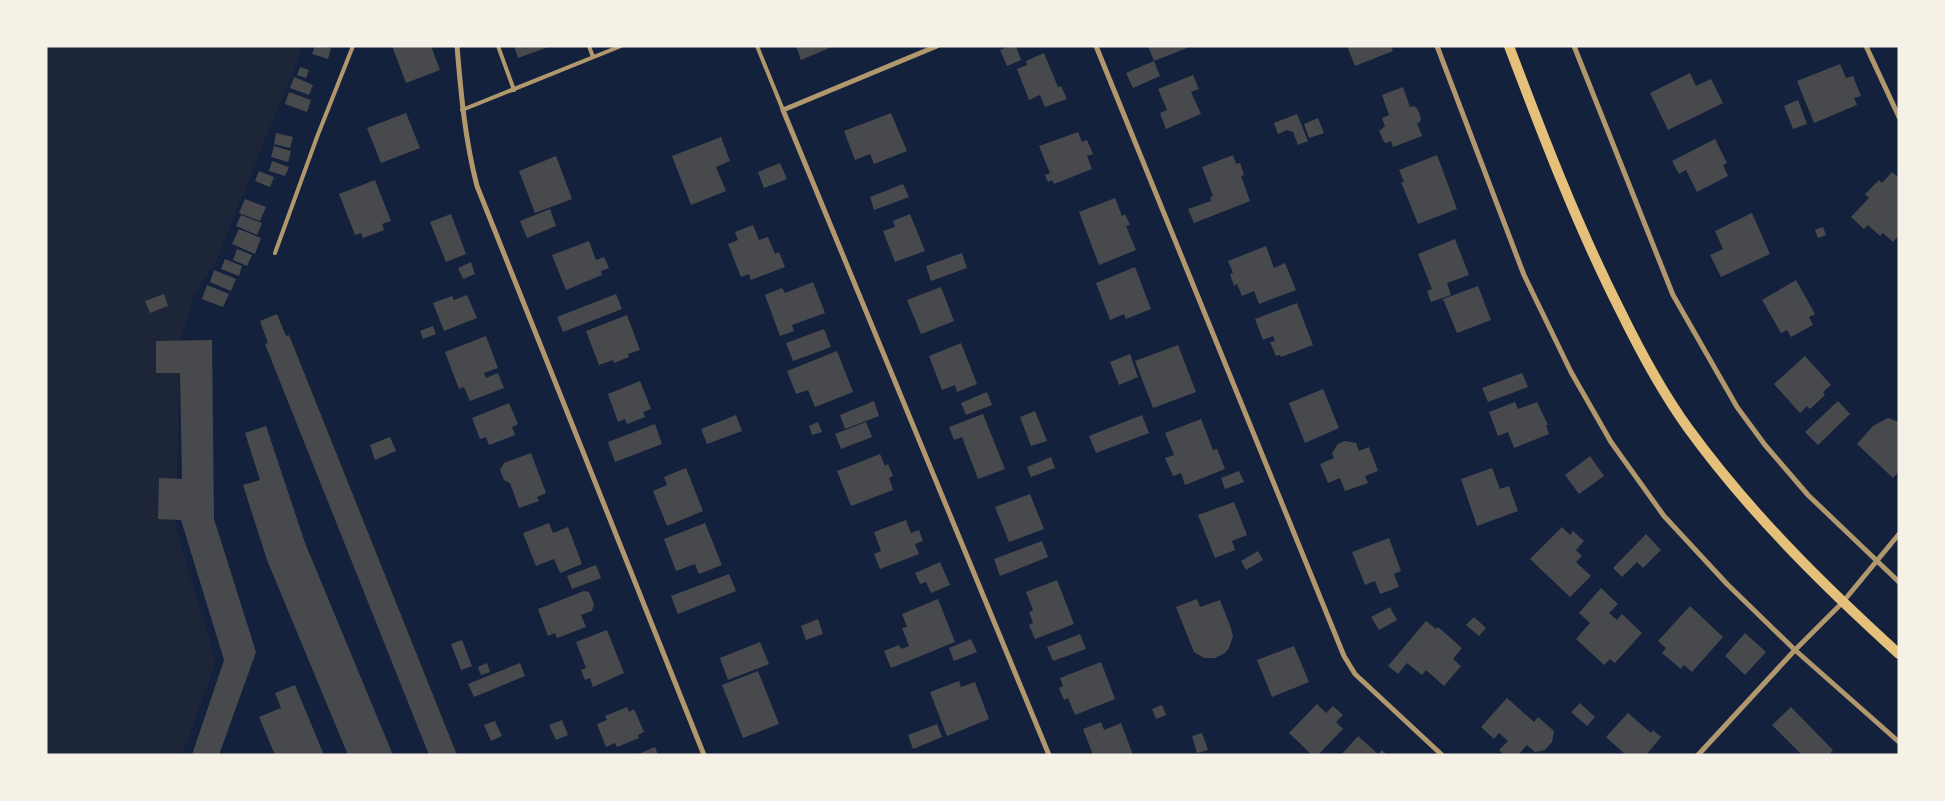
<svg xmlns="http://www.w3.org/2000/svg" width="1945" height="801" viewBox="0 0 1945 801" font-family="'Roboto Condensed',sans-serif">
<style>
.green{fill:#1d2539}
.building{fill:#48494c}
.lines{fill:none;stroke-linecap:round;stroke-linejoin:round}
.service{stroke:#b1986c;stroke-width:4}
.minor{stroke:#b1986c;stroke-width:5}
.secondary{stroke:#e5c07b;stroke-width:10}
</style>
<rect width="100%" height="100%" fill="#14213d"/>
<!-- green -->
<path class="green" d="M46,46H303L216,261L195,293L180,341L176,529L216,662L182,755H46Z"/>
<!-- building -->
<path class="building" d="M315,46L331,48L328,59L312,54Z
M392,46H431L440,70L406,83Z
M514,46H551L518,58Z
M796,46H834L801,60Z
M1010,46H1016L1021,60L1007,66L1000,50Z
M1148,46H1186L1187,48L1154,61Z
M1347,46H1391L1393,51L1355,66Z
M1044,53L1058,87L1061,86L1067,99L1045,107L1040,95L1029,100L1017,69L1027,65L1026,61Z
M1154,61L1160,76L1133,88L1126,73Z
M1840,64L1846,78L1853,76L1861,96L1854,98L1857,105L1814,123L1797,81Z
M300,67L309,70L306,78L297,75Z
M1690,73L1696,86L1711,79L1723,103L1668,130L1650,93Z
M1193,75L1199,89L1191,92L1201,114L1166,129L1160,113L1167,110L1158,89Z
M294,77L313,85L309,95L290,88Z
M1403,87L1410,107L1413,106L1417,108L1421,118L1420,122L1417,123L1422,136L1393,147L1391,141L1387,143L1384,142L1379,131L1385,126L1382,118L1389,115L1382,95Z
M289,92L311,100L307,112L285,104Z
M1798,100L1807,124L1793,129L1784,106Z
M406,113L420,148L381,163L367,128Z
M891,113L907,151L874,164L870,154L855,160L844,131Z
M1297,114L1308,141L1298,145L1293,132L1287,130L1278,134L1274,123Z
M1318,118L1324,133L1309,138L1304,124Z
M1078,132L1082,142L1087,140L1093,154L1087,156L1092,169L1054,184L1052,180L1048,182L1045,175L1050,173L1039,146Z
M276,133L293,137L290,148L274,144Z
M721,137L730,161L716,167L726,191L691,205L672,156Z
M1715,139L1727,163L1723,165L1728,176L1697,192L1686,170L1679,174L1672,161Z
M274,146L291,151L288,162L271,157Z
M1233,155L1236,164L1240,163L1244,175L1241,176L1250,201L1194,223L1188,209L1211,201L1210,198L1213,196L1202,167Z
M1437,155L1457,209L1418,224L1401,182H1404L1399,170Z
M556,156L572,199L535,213L519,171Z
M272,161L289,167L285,176L269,171Z
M780,163L787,179L764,188L758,172Z
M259,171L274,177L270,187L255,181Z
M1892,172L1899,178V235L1893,242L1883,233L1880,236L1868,225L1864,229L1851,217L1869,198L1865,194L1879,180L1882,183Z
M375,180L391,221L382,224L384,230L363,238L361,233L355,235L339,194Z
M903,184L909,197L874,210L870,197Z
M1115,198L1122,216L1125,214L1130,225L1126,226L1136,250L1099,265L1079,212Z
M245,199L266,207L260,221L239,213Z
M550,209L556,226L527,238L520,221Z
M1752,213L1770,254L1721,277L1710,255L1723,249L1715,231Z
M451,214L466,254L446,262L430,222Z
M910,214L925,251L895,262L883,231L895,227L893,221Z
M241,215L262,223L257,235L236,226Z
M753,225L759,240L768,237L775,254L779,252L785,267L751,280L749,274L741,277L728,244L738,240L735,232Z
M1823,227L1826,235L1818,238L1815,230Z
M239,229L261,238L255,254L232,244Z
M1455,239L1469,275L1447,283L1451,295L1431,302L1427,291L1432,289L1418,254Z
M589,241L596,260L604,257L609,268L601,271L602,275L566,290L552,255Z
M1266,246L1274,268L1285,263L1296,290L1259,304L1254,291L1242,296L1237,284L1234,286L1230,274L1233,273L1228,261Z
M237,249L252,255L247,266L233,260Z
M962,253L967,268L931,281L926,266Z
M225,259L242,266L239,276L221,269Z
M471,262L475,274L463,279L458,268Z
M1135,267L1151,309L1126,319L1124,314L1110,320L1096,283Z
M214,270L236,279L231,291L210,282Z
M1796,280L1815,314L1809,317L1813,325L1791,337L1787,330L1781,333L1762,300Z
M813,282L825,313L792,325L794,331L780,336L765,295L782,288L785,293Z
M207,285L229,294L223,307L202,299Z
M1478,286L1491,320L1457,333L1443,299Z
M941,287L954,321L921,334L907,300Z
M164,294L168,306L150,313L145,301Z
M616,294L622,309L563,332L557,317Z
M467,295L477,318L444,331L433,303L452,296L454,300Z
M1297,303L1313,345L1281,357L1280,355L1276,356L1270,342L1275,341L1273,336L1263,340L1255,319Z
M277,314L286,336L289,335L457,755H429L265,344L268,343L260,321Z
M627,315L640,350L628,354L629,357L614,363L613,360L599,365L586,331Z
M433,326L436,334L423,339L420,331Z
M824,329L831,347L793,361L786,343Z
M486,336L498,368L484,373L486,378L498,373L504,388L470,401L464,387L459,389L445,352Z
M212,340L214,519L256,652L219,755H192L224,660L181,520L158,519L159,478L182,479L180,373H156V341Z
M961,343L977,384L957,392L955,385L942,390L929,356Z
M1178,345L1196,392L1153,408L1135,361Z
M837,351L853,392L815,407L808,390L796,394L787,371Z
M1130,354L1138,377L1119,385L1110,362Z
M1805,356L1831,385L1823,392L1825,395L1810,409L1807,406L1800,413L1774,384Z
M1522,373L1528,387L1488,402L1482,388Z
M640,381L651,409L643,412L645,417L627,424L625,419L618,422L608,394Z
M1323,389L1339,428L1305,443L1289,403Z
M987,392L992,405L966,415L961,403Z
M874,401L879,416L845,429L840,415Z
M1838,401L1850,414L1818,445L1805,432Z
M1515,402L1518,409L1537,402L1548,425H1546L1549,434L1514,448L1508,432L1498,436L1489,412Z
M509,403L518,424L512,427L515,435L489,445L486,437L480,439L472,418Z
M1035,411L1047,441L1031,446L1020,417Z
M983,414L1005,469L978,479L962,437L954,440L949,427Z
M736,415L742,431L707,444L701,429Z
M1142,415L1149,433L1096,453L1089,436Z
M1888,418L1899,422V471L1893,478L1857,444L1873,426Z
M1201,419L1213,450L1217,449L1225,469L1185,485L1181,473L1173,476L1165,458L1174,455L1165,433Z
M818,422L822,432L812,435L809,426Z
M866,422L872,437L841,449L835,434Z
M655,424L662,444L615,462L608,442Z
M266,426L305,543L393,755H348L267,560L243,485L260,480L245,433Z
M390,437L396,451L375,460L370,445Z
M1345,441L1356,443L1359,451L1369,447L1378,471L1365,476L1368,483L1345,491L1340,478L1328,483L1320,464L1334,458L1332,453L1338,444Z
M531,453L546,493L537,497L539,501L519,508L510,483L504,480L500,470L504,463Z
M880,454L885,466L888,464L893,476L889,478L893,490L851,506L837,471Z
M1590,456L1604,476L1579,494L1565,475Z
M1051,457L1055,468L1031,477L1027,467Z
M686,468L703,511L667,526L653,491L667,485L664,477Z
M1492,468L1500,489L1509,486L1518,511L1477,526L1461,479Z
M1239,471L1244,482L1225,489L1221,478Z
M1030,494L1044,529L1009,542L995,507Z
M1234,502L1247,535L1232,541L1235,550L1215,558L1198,515Z
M906,520L911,533L919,530L923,541L915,544L919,554L880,569L874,554L881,551L874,532Z
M549,523L553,533L568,527L582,564L560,573L554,559L536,566L523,533Z
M705,523L722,565L699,574L695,564L676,571L664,539Z
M1562,527L1570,535L1573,531L1584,541L1576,550L1582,556L1576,562L1591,576L1570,597L1530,559Z
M1646,534L1661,550L1643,568L1637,562L1622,577L1613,568Z
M1389,538L1401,571L1394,574L1399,587L1380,594L1375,581L1365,585L1352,552Z
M1042,541L1048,557L1000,576L994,559Z
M1258,551L1263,560L1246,570L1241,561Z
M940,562L950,585L931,593L926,582L920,584L915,573Z
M596,565L601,578L572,589L567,576Z
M729,574L736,591L678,614L671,596Z
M1057,580L1074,624L1035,639L1029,625L1033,623L1029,612L1033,610L1026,592Z
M1601,588L1618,604L1609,613L1617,620L1622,614L1642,633L1615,663L1610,659L1604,665L1576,639L1590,623L1579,613Z
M584,591L589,592L594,604L592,611L581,615L586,627L557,638L555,633L548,636L538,609Z
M938,599L955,642L891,668L884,651L899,645L901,649L909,646L902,628L907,627L902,614Z
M1197,599L1200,607L1220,600L1231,628L1233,636L1229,648L1225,653L1215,658H1204L1194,652L1176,607Z
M1690,606L1723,637L1692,672L1684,665L1681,669L1662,653L1666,648L1658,641Z
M1390,607L1397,620L1379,630L1371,617Z
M1474,617L1486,628L1479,636L1466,625Z
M818,619L823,634L806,640L801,626Z
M1426,621L1436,629L1438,627L1462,648L1453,659L1461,666L1444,686L1426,670L1422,675L1407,663L1398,674L1388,666Z
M607,630L624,673L593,687L590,678L585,680L581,670L586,668L576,642Z
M1745,633L1766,652L1745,675L1725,656Z
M1080,634L1086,649L1053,661L1047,647Z
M971,639L977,652L954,661L949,648Z
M462,640L472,666L461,670L451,644Z
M760,642L769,664L728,680L720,658Z
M1294,646L1309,682L1272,697L1257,660Z
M1101,662L1115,699L1075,715L1068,698L1064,700L1059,688L1063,686L1060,678Z
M487,663L490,672L481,675L478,667Z
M520,663L525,676L474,697L468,684Z
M758,671L779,724L743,738L722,685Z
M959,681L961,687L975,682L989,719L947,736L930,692Z
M295,685L324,755H275L259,717L281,708L275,693Z
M1507,698L1534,722L1538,717L1554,731L1552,742L1545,750L1535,752L1527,745L1518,755H1504L1499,750L1508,741L1499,733L1494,739L1481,727Z
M1580,703L1595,717L1587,726L1571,712Z
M1317,704L1326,713L1333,706L1343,715L1336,722L1343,729L1318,755H1312L1289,733Z
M1162,705L1166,715L1156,719L1152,709Z
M627,707L629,712L634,709L644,732L638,735L639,738L617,747L615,743L606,747L597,724L607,720L605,716Z
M1791,707L1833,750L1829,755H1802L1772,725Z
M1628,713L1651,733L1653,730L1661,737L1646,755H1626L1606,737Z
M562,720L568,735L556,740L549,725Z
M495,721L502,736L491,741L484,725Z
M1101,722L1104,730L1121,723L1133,755H1093L1083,729Z
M937,724L942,737L913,749L908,735Z
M1202,733L1208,750L1197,753L1192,736Z
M1358,736L1378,754L1382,750L1387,755H1341Z
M655,747L658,755H636Z"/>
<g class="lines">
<!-- service -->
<path class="service" d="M498,46L514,90
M589,46L593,57
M757,46L783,110
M462,110L621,46
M275,253L317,137L353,46"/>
<!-- minor -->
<path class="minor" d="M457,46C461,94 465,140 477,186L704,755
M937,46L783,110L1049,755
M1096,46L1344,656L1355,674L1442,755
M1437,46L1524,275L1571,372L1611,442L1664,516L1727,584L1795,650L1899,742
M1574,46L1673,295L1737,407L1765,445L1808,495L1899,582
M1866,46L1899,117
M1698,755L1795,650L1842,603L1899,534"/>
<!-- secondary -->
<path class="secondary" d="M1509,46C1543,136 1577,225 1620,310C1640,351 1662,392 1688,428C1749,512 1822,584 1899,654"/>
</g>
<!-- border -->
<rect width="1945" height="801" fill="none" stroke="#f6f1e7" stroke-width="95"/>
</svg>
